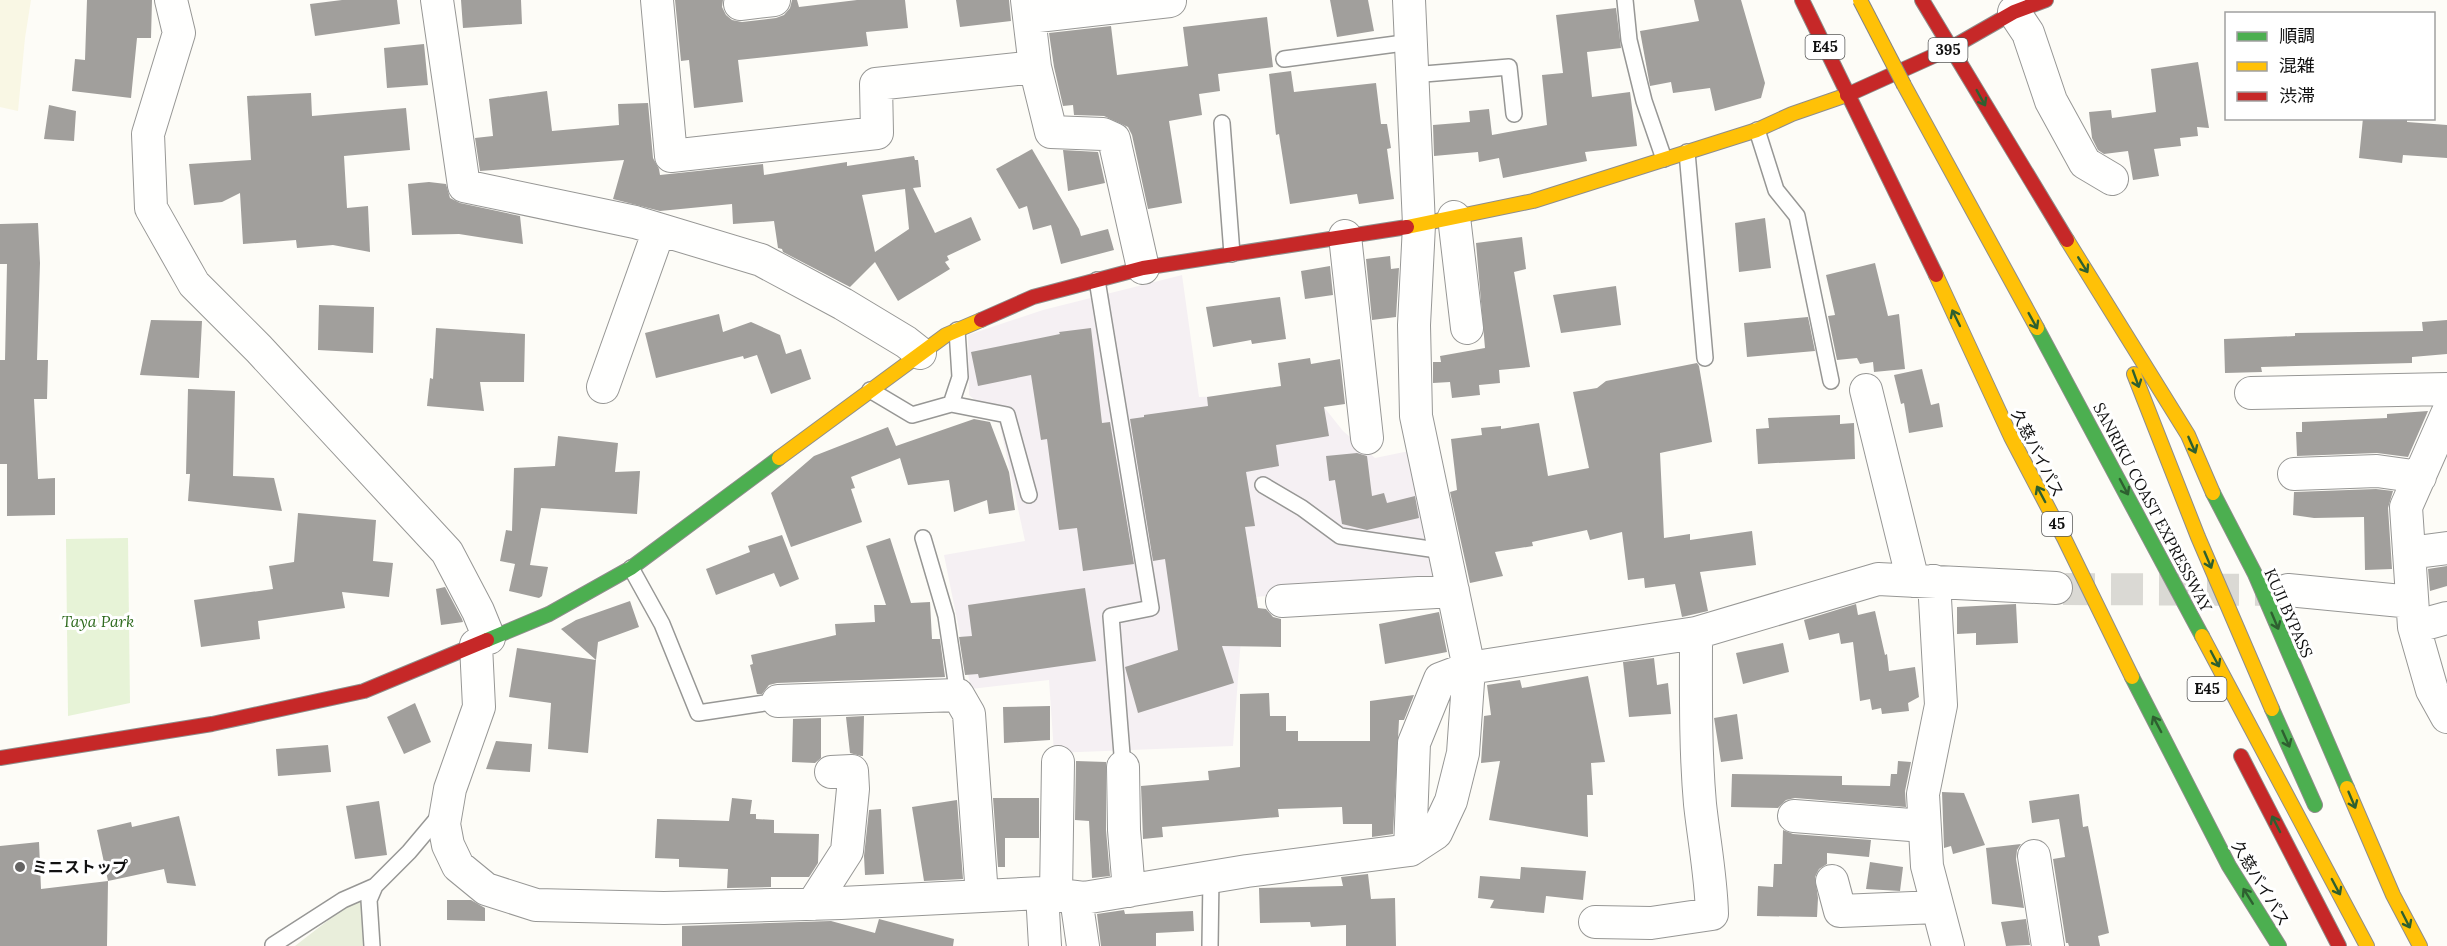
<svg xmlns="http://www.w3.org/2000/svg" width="2447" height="946" viewBox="0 0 2447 946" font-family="Lora,'Noto Sans JP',serif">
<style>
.industrial{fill:#f5f0f3}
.farmland{fill:#f9f7e4}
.green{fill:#e7f3d7}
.cemetery{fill:#e9eedb}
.building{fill:#a19f9c;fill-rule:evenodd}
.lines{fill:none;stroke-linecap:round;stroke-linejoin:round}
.street-tunnel{stroke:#dad9d4;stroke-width:32;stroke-dasharray:32 16;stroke-linecap:butt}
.lane-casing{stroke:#979795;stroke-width:18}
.street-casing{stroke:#979795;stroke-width:34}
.fast-casing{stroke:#8e8d8b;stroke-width:16}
.slow-casing{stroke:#8e8d8b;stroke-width:16}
.jam-casing{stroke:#8e8d8b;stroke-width:16}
.lane{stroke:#fffffe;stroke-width:15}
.street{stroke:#fffffe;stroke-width:32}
.fast{stroke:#4caf50;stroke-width:14}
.slow{stroke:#ffc107;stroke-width:14}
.jam{stroke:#c62828;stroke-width:14}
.slow-bridge-casing{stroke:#858482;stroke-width:16;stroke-linecap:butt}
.slow-bridge{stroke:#ffc107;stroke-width:14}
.oneway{stroke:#2e6030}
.poi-dot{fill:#646362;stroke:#fff;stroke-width:2}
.labels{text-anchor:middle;stroke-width:6;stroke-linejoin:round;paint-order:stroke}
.shield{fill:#fff;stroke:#585858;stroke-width:1.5}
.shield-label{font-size:15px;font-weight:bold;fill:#111}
.street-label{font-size:16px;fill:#111;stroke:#fff}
.park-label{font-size:16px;font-style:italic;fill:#2f6b1f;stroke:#fff}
.poi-label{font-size:16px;font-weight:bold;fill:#111;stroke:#fff;text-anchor:start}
</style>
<rect width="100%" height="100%" fill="#fdfcf7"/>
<!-- industrial -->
<path class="industrial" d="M1182,275L1199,397L1312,392L1343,431L1375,458L1414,450L1441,581L1244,598L1233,746L1054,753L1049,680L971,689L944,555L1025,541L999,421L969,395L968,335L1043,310Z"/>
<!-- farmland -->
<path class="farmland" d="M0,0H31L25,38L18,111L0,107Z"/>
<!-- green -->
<path class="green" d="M128,538L130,703L68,716L66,539Z"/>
<!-- cemetery -->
<path class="cemetery" d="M362,894L364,946H295Z"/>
<!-- building -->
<path class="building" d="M87,0H152L151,38H137L131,98L72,91L75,59L85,60Z
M342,0H397L400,24L315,36L310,4Z
M461,0H521L522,24L463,28Z
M675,0H723L722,7L726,15L732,20L742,22L776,18L784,15L790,8L792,0H797L799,7L857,0H905L908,28L866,32L868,46L738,60L743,102L694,108L689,60L681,61Z
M956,0H1009L1011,21L960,27Z
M1330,0H1368L1374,31L1337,37Z
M1694,0H1741L1765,83L1761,98L1715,111L1710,88L1673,93L1671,82L1650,86L1640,31L1699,21Z
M1616,8L1621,48L1587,52L1592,97L1630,92L1637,146L1585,152L1587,161L1503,178L1499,158L1479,162L1478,152L1434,156L1433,125L1470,122L1469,111L1489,109L1492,135L1547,125L1542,75L1563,73L1556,15Z
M1267,17L1273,67L1218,74L1220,91L1199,94L1202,115L1169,121L1182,203L1148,209L1132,135L1128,127L1104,116L1074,115L1073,105L1063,106L1054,67L1049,33L1111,26L1117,75L1188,66L1183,27Z
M424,44L428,85L387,88L384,48Z
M2198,62L2209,128L2197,127L2198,136L2180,138L2181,146L2154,149L2159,176L2133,180L2128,151L2104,154L2098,150L2092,138L2089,112L2111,110L2112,118L2156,112L2151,69Z
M1291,71L1294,92L1376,83L1381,124H1387L1391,148L1387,149L1394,199L1359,204L1357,194L1290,204L1279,134L1276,135L1269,74Z
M547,91L552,131L619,125L618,104L648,103L653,158L659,169L660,175L763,164L764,175L847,162V166L914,156L915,160H918L921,187L913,188L935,233L971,217L981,240L947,256L949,260L945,262L950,269L898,301L875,262L850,287L783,252L782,249L778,248L774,221L733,224L732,204L660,211L613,199L624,160L480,171L475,138L493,136L489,99ZM905,189L909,229L875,252L862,195Z
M311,93L312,116L406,108L410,150L344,156L347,208L368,206L370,252L333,245L297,248L296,240L243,244L240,193L222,202L194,205L189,164L251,160L247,96Z
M49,105L76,111L74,141L44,139Z
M2363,118H2407V122L2447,125V158L2403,155L2402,163L2359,158Z
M1032,149L1079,229L1081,236L1108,229L1114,250L1061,264L1051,225L1033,230L1027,206L1019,209L996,169Z
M1063,150L1098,152L1105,183L1068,191Z
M429,182L446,184L450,198L460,203L520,216L523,244L459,234L412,235L408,184Z
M1765,218L1771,268L1739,272L1735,223Z
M38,223L40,263L37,360H48L47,399H34L38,479L55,478V515L7,516V464H0V360H5L7,264H0V224Z
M1522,237L1526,269L1514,272L1530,367L1499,370L1500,383L1479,385L1480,395L1452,398L1450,382L1433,383V362H1441L1440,356L1485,348L1476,243Z
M1390,256L1391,269L1399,268L1396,317L1372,320L1366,259Z
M1875,263L1888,316L1899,314L1905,369L1874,372L1873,362L1860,364L1857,358L1837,360L1828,316L1835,315L1826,275Z
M1330,266L1333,295L1305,299L1301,271Z
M1616,286L1621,325L1561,333L1553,295Z
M1280,297L1286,339L1252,344L1251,340L1213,347L1206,307Z
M319,305L374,307L373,353L318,350Z
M719,314L723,332L751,322L780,335L786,354L801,349L811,379L771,394L757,355L744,359L743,356L656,378L645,333Z
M1808,317L1815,351L1747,357L1744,323Z
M151,320L202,321L199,378L140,375Z
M2447,320V354L2412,357V363L2261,367L2262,372L2225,373L2224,339L2295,336V333L2423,331L2422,322Z
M436,328L525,334L524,382H480L484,411L427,406L430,378L433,379Z
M1091,328L1102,423L1110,422L1134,564L1083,571L1077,528L1059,530L1047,439L1041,440L1031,375L978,386L971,352L1060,334L1059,332Z
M1310,358L1311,364L1340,359L1345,404L1324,407L1329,436L1276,445L1279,466L1246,472L1255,526L1245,527L1258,608L1266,609L1273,617L1281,619V647L1222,646L1234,683L1138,713L1125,667L1178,650L1165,559L1153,561L1130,419L1144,417V415L1208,406L1207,397L1281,386L1278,363Z
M1697,363L1699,366L1712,442L1660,453L1664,538L1690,534V540L1752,531L1756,565L1700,572L1708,611L1682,617L1675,584L1645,588L1644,578L1628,580L1622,532L1590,540L1587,530L1532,542L1533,546L1495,552L1503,576L1470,583L1450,492L1457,490L1451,439L1482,435L1481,428L1501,426V429L1539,423L1548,476L1589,468L1573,392L1597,388L1606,381Z
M1922,369L1931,405L1939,403L1943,427L1909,433L1904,403L1901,404L1894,375Z
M188,389L235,391L233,476L274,478L282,511L188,501L190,474H186Z
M2428,411L2408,457L2377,453L2297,456L2296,432H2302V422L2387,418V414Z
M1840,415V424L1854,423L1855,459L1758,464L1756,429L1769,428L1768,418Z
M974,419L990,422L1009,472L1015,510L989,514L987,500L954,512L949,480L908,485L900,458L851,477L855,488L851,489L862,522L791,547L771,493L814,456L888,427L896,446Z
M558,436L618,443L615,472L640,471L637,514L541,508L530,565L548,567L542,596L539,598L509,591L515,564L500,561L506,530L512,531L514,468L555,466Z
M1357,453L1367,456L1372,496L1384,493L1387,503L1415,496L1419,518L1367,530L1342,524L1335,480L1329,481L1326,456Z
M2376,489L2393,491L2388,508L2392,569L2365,570L2364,517L2314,518L2293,515L2294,492Z
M298,513L376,520L373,561L393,563L389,597L342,592L345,608L258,621L260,639L201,647L194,600L273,589L269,566L294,562Z
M782,535L799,579L780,587L774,573L716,595L706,569L750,552L748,546Z
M890,538L911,603L930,602L932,639H940L945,677L777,683L769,685L762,694H757L750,665L753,664L751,655L836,635L835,624L875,622L874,605H886L866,546Z
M2447,566V586L2430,591L2428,569Z
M445,587L462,619L463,622L441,625L436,589Z
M1085,588L1096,661L979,678L978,674L965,675L959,637L972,636L968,605Z
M630,601L639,627L598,642L596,660L561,629L576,620Z
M1856,604L1858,615L1875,611L1885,655L1887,654L1889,671L1915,667L1919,697L1908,703L1909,711L1882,714L1881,708L1872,710L1870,699L1860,701L1853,642L1841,644L1839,633L1809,640L1804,620Z
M2016,604L2018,643L1976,645V633L1957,634V607Z
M1439,612L1447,652L1385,664L1379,624Z
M1783,643L1789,672L1743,684L1736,653Z
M517,648L596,660L588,753L548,749L551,703L509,697Z
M1654,658L1657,685L1668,683L1671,714L1629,717L1623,662Z
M1588,676L1605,762L1591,763L1593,795H1587L1588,837L1489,820L1500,761L1481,763L1484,716L1491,715L1487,685L1520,680L1522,688Z
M1269,693L1270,716H1286V731H1298V741H1370V701L1414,695L1404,720H1399L1393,834L1372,837V824H1343L1342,807L1278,809L1279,817L1162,827L1163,837L1143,839L1141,786L1209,780L1208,771L1240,767V694Z
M415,703L431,742L404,754L387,717Z
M1050,706V740L1004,743L1003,707Z
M1737,714L1743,759L1721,762L1714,718Z
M864,716L863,756H861L850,753L846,717Z
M821,718V758L815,763L792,762L793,719Z
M496,741L532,744L530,772L486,769Z
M328,745L331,772L278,776L276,749Z
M1076,761L1106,762V830L1110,876L1092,878L1089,821L1075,820Z
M1898,761L1911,762L1905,791L1906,807L1795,798L1786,800L1778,808L1731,807L1732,774L1842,776V785L1890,786L1891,774H1897Z
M1942,792L1964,793L1985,845L1953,854L1951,846L1944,848Z
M2079,794L2083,827L2088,826L2109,933L2098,936L2100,946H2069L2068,943H2066L2053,859L2065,857L2059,819L2032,823L2029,801Z
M732,798L752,800L750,814H756V819L774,820V833L819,834L818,863L809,877H771V887L727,888L728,869L679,867V859L655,858L657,819L729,821Z
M993,798H1039V838H1005V867H998Z
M957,800L963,879L924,881L912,807Z
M379,801L387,855L355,859L346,806Z
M881,809L884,874L865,875L864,856L869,810Z
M179,816L196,886L167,883L164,869L108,881L97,830L131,822L132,827Z
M1783,830L1793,834L1871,840L1869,857L1827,853V864L1819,869L1815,877L1818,898L1817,917L1757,916L1758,886L1773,887L1774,864H1782Z
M39,842L41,889L108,881L107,946H0V846Z
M2021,844L2017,850L2016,859L2024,908L1992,904L1986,848Z
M1870,862L1903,867L1900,891L1866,889Z
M1521,867L1586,871L1583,900L1546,896L1544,913L1490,908L1494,900L1478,898L1480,876L1520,879Z
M1368,874L1371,899L1395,898L1396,946H1346V925L1311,927L1310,922L1260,923L1259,888L1343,886L1341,877Z
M447,900H471L485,908V921L447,920Z
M1124,910L1125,914L1193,911L1194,931L1156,933V946H1101L1097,914Z
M879,919L954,939L953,946H682V926L831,921L875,933Z
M2026,919L2030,945L2006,946L2001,922Z"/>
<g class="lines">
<!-- street-tunnel -->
<path class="street-tunnel" d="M2063,589L2286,590"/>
<defs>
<path id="lane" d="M1625,0L1629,40L1644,101L1664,159
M1284,59L1411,42
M1412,75L1509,67L1514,114
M1222,123L1232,254
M1757,130L1776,190L1797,216L1831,381
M1687,152L1705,358
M1097,280L1151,608L1111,616L1123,767
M870,390L912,415L951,404L960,377L957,330
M951,404L1007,415L1029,495
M1263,485L1302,508L1340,536L1444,551
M923,538L946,616L958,695
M631,568L662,624L698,713L778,701
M273,945L343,900L375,886
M372,946L369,900L375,886L409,852L441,814
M1210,946L1211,877"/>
<path id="street" d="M171,0L179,33L148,134L151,208L194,284L259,349L447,552L478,611L489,638
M437,0L464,186L635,222L761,260L843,304L906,342L920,353
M657,0L671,156L877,133L876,84L1035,67
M1027,0L1035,67L1051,132L1103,134L1114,139L1143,268
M740,4L774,0
M2014,12L2028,33L2051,101L2085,163L2112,179
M1029,17L1170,1
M1454,217L1467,328
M1345,236L1367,438
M603,387L659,230
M1866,390L1913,581
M2251,393L2447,389
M2447,414L2406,507L2414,627L2432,690L2447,717
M2294,474L2377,471L2420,477
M2409,553L2447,548
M1934,581L1941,705L1923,794L1927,866L1948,946
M2288,590L2412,602
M1282,601L1453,591
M2414,627L2447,618
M476,645L479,707L450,789L444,824L448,845L458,866L486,889L536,905L664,908L841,903L1042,893L1084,898L1247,871L1410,850L1436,833L1451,801L1463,753L1469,668L1416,416L1414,325L1419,225L1409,0
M778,701L958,695L969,714L982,896
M1123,767L1124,830L1129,891
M1794,816L1924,826
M1410,850L1414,743L1440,679L1469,668L1696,633L1878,579L2056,588
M2034,856L2048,946
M1832,881L1840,911L1937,907
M1042,893L1045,946
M1056,895L1058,762
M1076,898L1083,946
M813,904L847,851L853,789L852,771L831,772
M1595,922L1651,923L1712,914C1711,876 1704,841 1700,804C1695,747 1696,690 1696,633"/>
<path id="fast" d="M2037,328L2202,636
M2213,493L2255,574L2347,788
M487,640L549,614L631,568L779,458
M2132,677L2229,866L2279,946
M2272,709L2315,805"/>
<path id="slow" d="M1904,85L2037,328
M1407,227L1533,201L1757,130L1792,114L1847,95
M2067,240L2188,435L2213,493
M1936,275L2011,437L2064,538L2132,677
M2134,374L2198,537L2272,709
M779,458L946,335L981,320
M2202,636L2367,946
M2347,788L2393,895L2420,946"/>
<path id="jam" d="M1802,0L1936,275
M1922,0L2067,240
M1847,95L1951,48L2014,12L2046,0
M981,320L1033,297L1143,268L1407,227
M2241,756L2339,946
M0,758L212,724L364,691L487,640"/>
</defs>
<!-- lane casing -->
<use href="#lane" class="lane-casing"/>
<!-- street casing -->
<use href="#street" class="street-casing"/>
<!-- fast casing -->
<use href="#fast" class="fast-casing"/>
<!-- slow casing -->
<use href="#slow" class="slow-casing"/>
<!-- jam casing -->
<use href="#jam" class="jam-casing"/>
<!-- lane -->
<use href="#lane" class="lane"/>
<!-- street -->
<use href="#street" class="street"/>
<!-- fast -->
<use href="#fast" class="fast"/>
<!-- slow -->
<use href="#slow" class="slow"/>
<!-- jam -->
<use href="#jam" class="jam"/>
<defs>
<path id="slow-bridge" d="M1860,0L1904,85"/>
</defs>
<!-- slow-bridge casing -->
<use href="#slow-bridge" class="slow-bridge-casing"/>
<!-- slow-bridge -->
<use href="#slow-bridge" class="slow-bridge"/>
</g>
<!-- one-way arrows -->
<defs><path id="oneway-shaft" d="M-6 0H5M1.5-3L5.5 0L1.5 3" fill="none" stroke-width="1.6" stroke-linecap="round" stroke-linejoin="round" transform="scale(1.5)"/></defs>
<g class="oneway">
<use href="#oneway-shaft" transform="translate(1981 98) rotate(61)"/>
<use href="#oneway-shaft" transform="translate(2083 265) rotate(58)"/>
<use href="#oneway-shaft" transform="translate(1956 318) rotate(-116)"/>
<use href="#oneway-shaft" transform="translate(2033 321) rotate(61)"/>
<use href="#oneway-shaft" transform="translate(2136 379) rotate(70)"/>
<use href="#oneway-shaft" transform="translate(2192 445) rotate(66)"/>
<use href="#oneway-shaft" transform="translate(2124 487) rotate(62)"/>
<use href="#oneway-shaft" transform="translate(2041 494) rotate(-118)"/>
<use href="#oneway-shaft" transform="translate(2208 560) rotate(67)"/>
<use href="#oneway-shaft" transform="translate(2275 621) rotate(67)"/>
<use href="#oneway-shaft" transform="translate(2215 659) rotate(62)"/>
<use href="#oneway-shaft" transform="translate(2157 724) rotate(-118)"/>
<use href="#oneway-shaft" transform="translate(2286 739) rotate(66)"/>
<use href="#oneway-shaft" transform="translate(2352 800) rotate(67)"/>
<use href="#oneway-shaft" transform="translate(2276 824) rotate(-117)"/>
<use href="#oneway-shaft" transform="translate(2336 887) rotate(62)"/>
<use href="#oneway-shaft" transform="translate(2248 896) rotate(-122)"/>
<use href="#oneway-shaft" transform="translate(2406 920) rotate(63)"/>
</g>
<!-- markers -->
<circle class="poi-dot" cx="20" cy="867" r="6"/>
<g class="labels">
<!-- shield labels -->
<g class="shield">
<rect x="1805.5" y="35" width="39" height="24" rx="4.5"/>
<rect x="1928.5" y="38" width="39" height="24" rx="4.5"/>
<rect x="2042" y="512" width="30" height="24" rx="4.5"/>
<rect x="2187.5" y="677" width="39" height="24" rx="4.5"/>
</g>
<g class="shield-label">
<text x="1825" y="52">E45</text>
<text x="1948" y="55">395</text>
<text x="2057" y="529">45</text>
<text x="2207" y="694">E45</text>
</g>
<!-- street labels -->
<g class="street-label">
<text transform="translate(2038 453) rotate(63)" y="6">久慈バイパス</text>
<text transform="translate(2153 507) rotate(62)" y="6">SANRIKU COAST EXPRESSWAY</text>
<text transform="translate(2289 613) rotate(66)" y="6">KUJI BYPASS</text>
<text transform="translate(2261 883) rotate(59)" y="6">久慈バイパス</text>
</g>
<!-- park labels -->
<g class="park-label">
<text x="98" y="627">Taya Park</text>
</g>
<!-- poi labels -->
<g class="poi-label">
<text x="32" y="873">ミニストップ</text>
</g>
</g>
<!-- legend -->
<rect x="2225" y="12" width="210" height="108" fill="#ffffff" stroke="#a0a0a0" stroke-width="1.5"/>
<rect x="2237" y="32" width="30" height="9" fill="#4caf50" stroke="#a0a0a0" stroke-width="1.5"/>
<text x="2279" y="42" font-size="18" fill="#111111">順調</text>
<rect x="2237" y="62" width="30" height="9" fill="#ffc107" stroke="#a0a0a0" stroke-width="1.5"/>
<text x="2279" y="72" font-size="18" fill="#111111">混雑</text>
<rect x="2237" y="92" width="30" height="9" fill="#c62828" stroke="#a0a0a0" stroke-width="1.5"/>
<text x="2279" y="102" font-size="18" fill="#111111">渋滞</text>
</svg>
